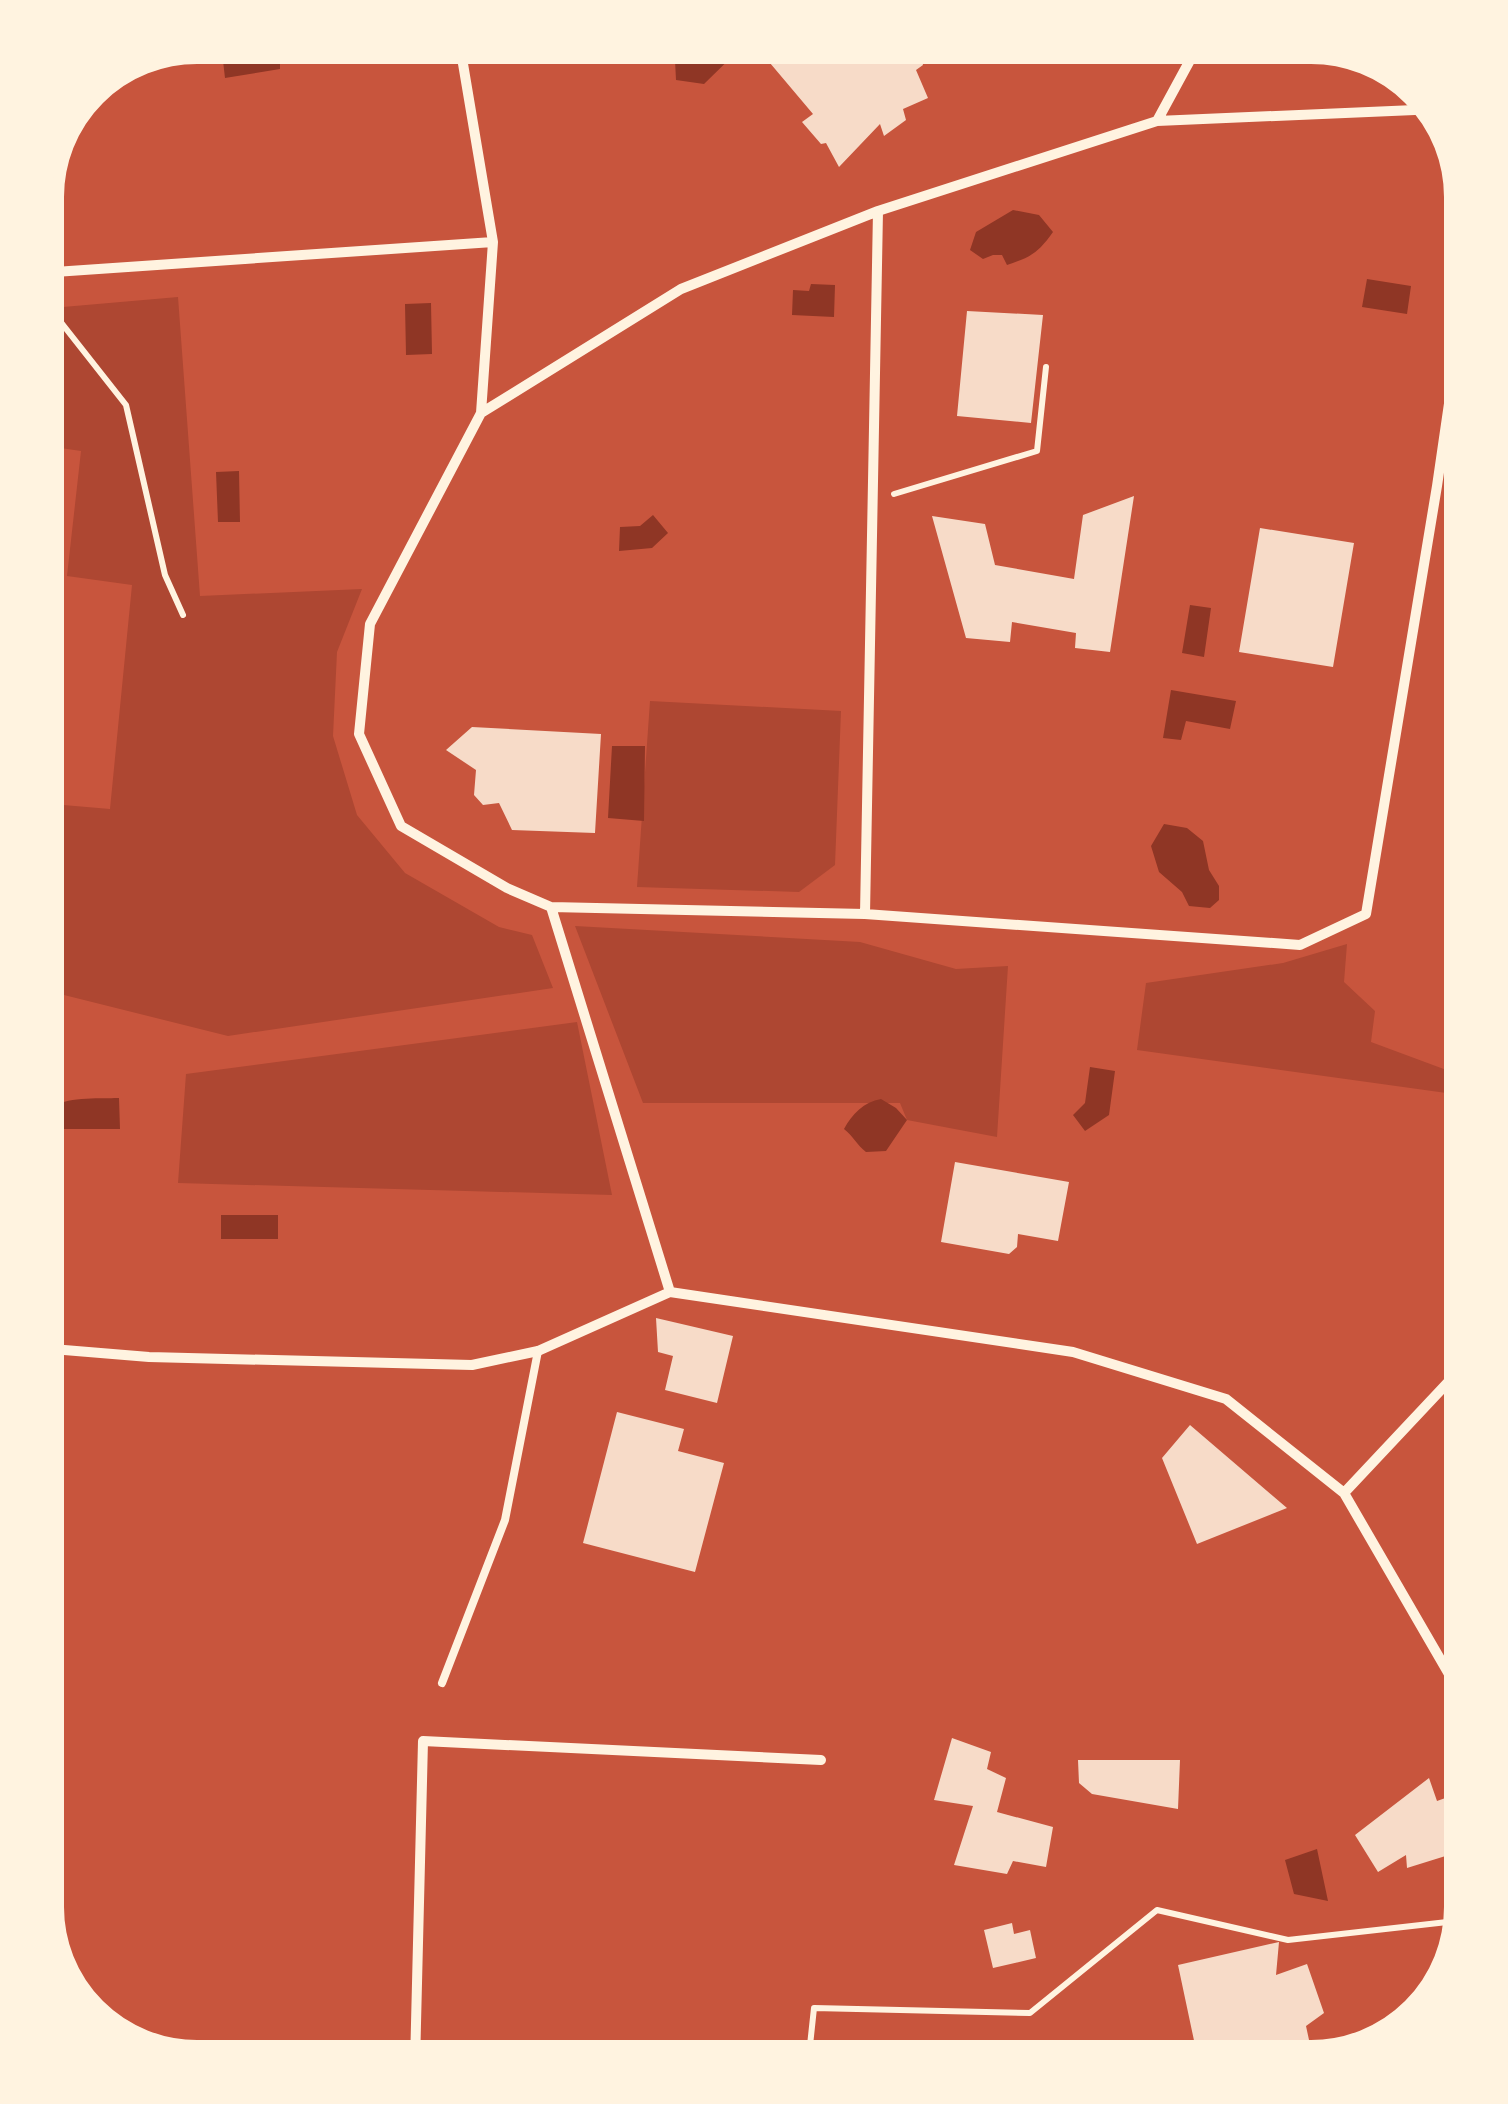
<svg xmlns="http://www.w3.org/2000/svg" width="1508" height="2104" viewBox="0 0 1508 2104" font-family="Commissioner,sans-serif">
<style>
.green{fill:#ae4732}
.water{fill:#8f3625}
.building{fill:#f7dbc8}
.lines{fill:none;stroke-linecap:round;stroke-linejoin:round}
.path{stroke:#fff3e0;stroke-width:6}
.service{stroke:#fff3e0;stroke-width:8}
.minor{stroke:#fff3e0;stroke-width:10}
.rim{fill:none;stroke:#fff3e0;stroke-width:12}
</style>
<rect width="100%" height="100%" fill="#c8553d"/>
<!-- green -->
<path class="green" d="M178,297L200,596L362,589L337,652L333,736L357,815L405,873L499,927L532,935L553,988L228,1036L40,989V803L110,809L132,585L67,576L81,451L40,445V309Z
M650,701L841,711L835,865L799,892L637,887Z
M575,926L860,942L956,969L1008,966L997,1137L907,1120L900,1103H643Z
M1347,944L1344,982L1375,1011L1371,1042L1468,1078V1096L1137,1050L1146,983L1283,963Z
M577,1022L612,1195L178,1183L186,1074Z"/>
<!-- water -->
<path class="water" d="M674,40H749L704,84L676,80Z
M280,42V69L225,78L222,52Z
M1013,210L1039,215L1053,232C1038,253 1031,257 1007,265L1002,255H993L983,259L970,250L976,232Z
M1367,279L1411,286L1407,314L1362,307Z
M811,284L835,285L834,317L792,315L793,290L809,291Z
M431,303L432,354L406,355L405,304Z
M239,471L240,522H218L216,472Z
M653,515L668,533L652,548L619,551L620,527L640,526Z
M1190,605L1211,608L1204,657L1182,653Z
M1171,690L1236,701L1230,729L1186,721L1181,740L1163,738Z
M612,746H645L644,821L608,818Z
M1164,824L1187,828L1203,841L1209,870L1219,886V900L1210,908L1189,906L1182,892L1159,872L1151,846Z
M1090,1067L1115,1071L1109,1115L1085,1131L1073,1115L1085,1103Z
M119,1098L120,1129H62C26,1093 101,1099 119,1098Z
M881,1099L896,1108L907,1120L886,1151L866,1152C857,1145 853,1136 844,1129C852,1114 864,1102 881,1099Z
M221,1215H278V1239H221Z
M1317,1849L1328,1901L1294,1894L1285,1860Z"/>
<!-- building -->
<path class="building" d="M804,40H896L903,58L920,51L923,65L916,70L928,98L903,109L906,120L884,136L880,124L839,167L826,143L821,144L802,122L813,114L770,63Z
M967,311L1043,315L1031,423L957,416Z
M1134,496L1110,652L1075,648L1076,633L1012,622L1010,642L966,638L932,516L985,524L995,565L1074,579L1083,515Z
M1260,528L1354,543L1333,667L1239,652Z
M472,727L601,734L595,833L512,830L499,803L483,805L474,795L476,770L446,750Z
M955,1162L1069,1182L1058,1241L1018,1234L1017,1247L1009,1254L941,1242Z
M656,1318L733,1336L717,1403L665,1390L673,1356L658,1352Z
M617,1412L684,1429L678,1451L724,1463L695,1572L583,1543Z
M1190,1425L1287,1508L1197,1544L1162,1458Z
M952,1738L991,1752L987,1769L1006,1778L997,1812L1053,1827L1046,1867L1013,1861L1007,1874L954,1865L973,1806L934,1800Z
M1078,1760H1180L1178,1809L1092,1794L1079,1783Z
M1429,1778L1437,1801L1451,1796L1468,1836V1849L1407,1868L1406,1855L1378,1872L1355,1835Z
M1012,1923L1014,1934L1030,1930L1036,1958L993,1968L984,1930Z
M1279,1942L1276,1975L1307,1964L1324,2013L1306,2026L1314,2063L1199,2064L1178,1965Z"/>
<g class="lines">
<!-- path -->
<path class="path" d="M41,297L126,405L165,575L183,615
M894,494L1037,451L1046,367
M808,2064L814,2008L1030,2013L1157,1910L1288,1940L1465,1920"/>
<!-- service -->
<path class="service" d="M442,1683L505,1520L538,1351"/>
<!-- minor -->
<path class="minor" d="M459,40L493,242L481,413L370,624L359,734L401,826L507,888L551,907L670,1292
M1157,121L1201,40
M40,273L493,242
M481,413L681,289L878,211L1157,121L1438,109
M551,907L865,914L1300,945L1366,914L1437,486L1468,273
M865,914L878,211
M40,1348L149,1357L472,1365L538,1351L670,1292L1073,1352L1226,1399L1344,1493L1468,1707
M1344,1493L1468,1361
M415,2064L423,1741L821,1760"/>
</g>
<!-- crop -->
<path d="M0 0H1508V2104H0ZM197 58H1311A139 139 0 0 1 1450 197V1907A139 139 0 0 1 1311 2046H197A139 139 0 0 1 58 1907V197A139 139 0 0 1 197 58Z" fill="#fff3e0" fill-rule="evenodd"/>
<path class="rim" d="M197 58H1311A139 139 0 0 1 1450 197V1907A139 139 0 0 1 1311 2046H197A139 139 0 0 1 58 1907V197A139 139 0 0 1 197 58Z"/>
</svg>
